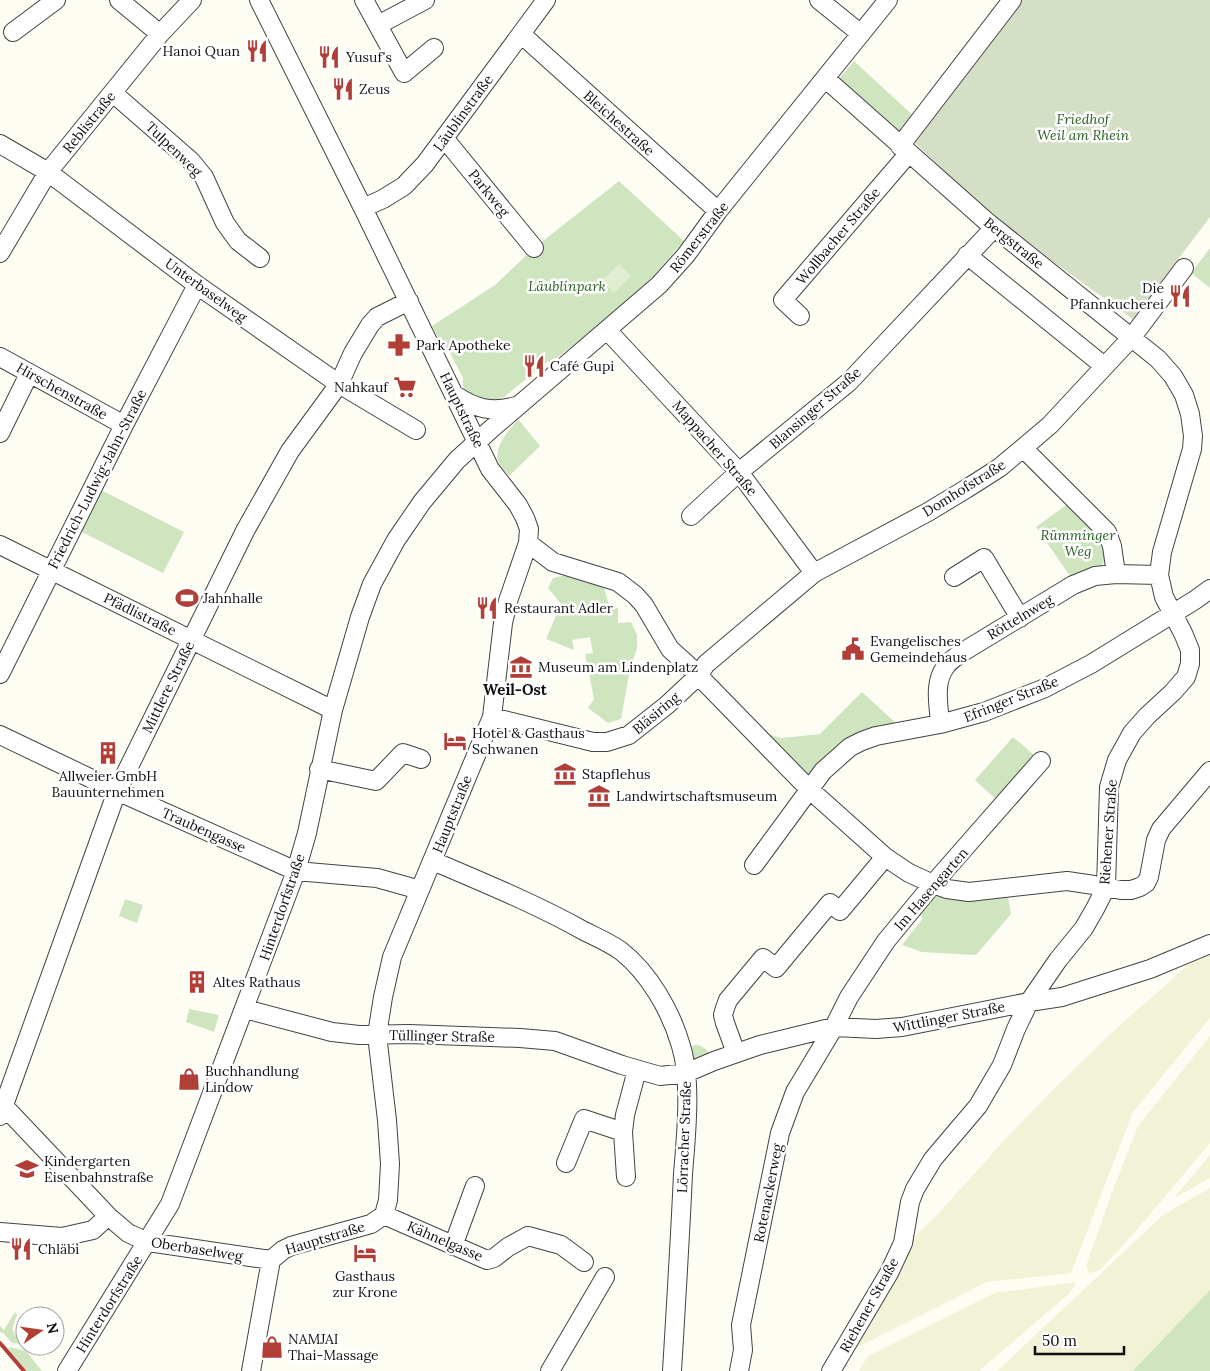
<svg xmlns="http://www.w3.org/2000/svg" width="1210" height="1371" viewBox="0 0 1210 1371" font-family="Lora,serif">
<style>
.farmland{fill:#f1f2d6}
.green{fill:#cfe5c0}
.cemetery{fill:#d4dfc6}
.pitch{fill:#e1eed1}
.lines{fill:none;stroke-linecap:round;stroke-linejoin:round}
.minor-casing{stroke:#434343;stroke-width:20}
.minor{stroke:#fff;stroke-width:18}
.rail{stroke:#b13f37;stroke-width:4}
.labels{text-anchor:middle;stroke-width:5;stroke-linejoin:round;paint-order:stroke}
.poi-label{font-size:14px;fill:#101010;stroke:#fff;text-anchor:start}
.street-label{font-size:14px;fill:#101010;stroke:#fff}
.park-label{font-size:14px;font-style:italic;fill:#2c6127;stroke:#fff}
.neighbourhood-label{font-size:15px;font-weight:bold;fill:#101010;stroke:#fff}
</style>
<rect width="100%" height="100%" fill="#fefdf4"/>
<!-- farmland -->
<path class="farmland" d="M1210,950V1018L1133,1112L1071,1273L987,1282L850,1351L908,1243L938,1214L1008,1136L1059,1084L1109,1035L1196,958Z
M1210,1036V1143L1136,1231L1101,1269L1090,1274L1086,1266L1112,1192L1138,1126Z
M1210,1155V1178L1174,1198Z
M1210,1188V1290L1132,1371H997L1163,1215Z
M1077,1282L1069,1294L979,1371H859L868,1356L995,1293Z"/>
<!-- green -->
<path class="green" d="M854,61L919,121L900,146L833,86Z
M619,181L684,241L647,283L605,321L550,363L548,361L504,397C488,406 482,400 466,393L463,386V378L449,351L438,338L432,326L495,285L534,248Z
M1210,248V288L1191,273Z
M518,419L540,446L509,476C506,472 501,467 499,463C492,447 510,430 518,419Z
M101,490L184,532L163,573L80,531Z
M1070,502L1100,529L1107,553L1101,569L1070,576L1036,527Z
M575,573L603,584L609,605L618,608V623L631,622L637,635V648L630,669L621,719L608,723L588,708L594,699L585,654L593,653L590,637L572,640L574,650L546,639L561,604L548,588L553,578Z
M862,692L898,725L867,730L840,746L811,775L807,776L771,739V735L781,738L820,734Z
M1013,737L1041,761L1003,806L975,780Z
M933,884L1006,887L1011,914L976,955L922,952L902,945L923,918L912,910Z
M125,899L143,905L137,923L119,916Z
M189,1009L219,1015L214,1032L186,1022Z
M696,1045C705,1045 709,1053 714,1061L686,1073L682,1049Z
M1210,1290V1371H1132L1142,1361Z
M15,1312L17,1315L12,1329L21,1344L12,1343L3,1333L0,1332V1326L4,1330Z
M10,1347L26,1351L42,1371H27L8,1349Z"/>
<!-- cemetery -->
<path class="cemetery" d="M1016,0H1210V217L1133,319L995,220L912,140Z"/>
<!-- pitch -->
<path class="pitch" d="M619,264L631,276L614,293L602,280Z"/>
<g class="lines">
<defs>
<path id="minor" d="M119,0L160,34
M364,0L404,73L434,48
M819,0L861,34
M378,25L425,0
M13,32L56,0
M521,34L718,211
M826,79L986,221L1158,359L1173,376L1184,395L1190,414L1193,436L1192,449L1162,552L1159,575L1164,597L1183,633L1190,650V664L1186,677L1173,692L1147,716L1132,733L1117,760L1109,787L1106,887L1096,907L1084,928L1058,960L1029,1002L1016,1029L1002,1065L978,1106L933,1159L915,1189L910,1202L903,1243L889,1273L831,1371
M113,93L191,161L204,177L225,223L238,241L260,258
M444,138L534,248
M0,144L48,172L197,285L339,384L416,430
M900,146L1012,0
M363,208L383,199L404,186L425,164L546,0
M0,253L48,172L160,34L192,0
M967,255L1104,366
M800,316L783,300L909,153
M607,330L739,472L814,573
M0,357L124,425
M455,395C476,409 492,413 516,406
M0,433L29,374
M1023,448L1107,532L1112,546L1116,574
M691,516L739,472L849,382L994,228
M528,543L553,562L618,582L635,595L644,605L670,649L691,668L809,789L885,857L909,873L933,884L947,889L969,892L1067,881L1094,885L1121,890H1131L1140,887L1146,883L1149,877L1156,840L1161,829L1210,771
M0,545L333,710
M954,577L984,558L1020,618
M0,674L124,425L197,285
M492,717L593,742H607L629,735L667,705L698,676L706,664L814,573L928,512L966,489L999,468L1023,448L1050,425L1132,337L1184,268
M940,724C939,705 933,683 946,666C949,661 956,657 961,653L1073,585L1095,576L1116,574L1159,575
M0,735L117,791L296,871L377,878L420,890
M319,769L376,781L403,753L421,759
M433,861C484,883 536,904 584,931C596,937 610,943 621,951C649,973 671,1011 681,1046C692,1082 686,1136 683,1174C680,1240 676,1305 672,1371
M754,865L823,771L850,747L862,741L876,736L940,724L984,712L1045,688L1091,664L1195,600L1210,589
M245,1009L332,1032L359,1035L409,1034L520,1038L555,1041L622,1065L660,1076L686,1073L714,1061L760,1045L834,1027L876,1029L902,1027L1029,1002L1062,997L1150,969L1210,944
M736,1053L725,1023L723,1015L725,1008L728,1000L763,958L776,968L830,903L840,911L885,857
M0,1102L108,1216L128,1233L148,1242L271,1260
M0,1116L117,791L245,531L290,451L339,384L353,353L370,325L377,317L409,301
M566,1163L584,1119L623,1132
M626,1177L623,1132L625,1115L637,1070
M384,1215L487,1260L494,1258L508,1247L528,1236L561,1245L584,1262
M0,1232L62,1237L93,1230L108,1216
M453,1246L475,1186
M67,1371L170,1204L296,871L307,833L333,710L360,617L372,584L396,540L422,502L457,460L490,430L659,285L686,255L718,211L888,0
M251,1371L271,1260L283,1250L291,1246L371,1224L384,1215L388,1200L390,1164L387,1120L377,1035L383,997L392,957L492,717L503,623L508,601L528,543L529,529L525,518L518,505L490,469L363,208L259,0
M550,1371L605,1277
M739,1371L743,1350L741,1325L780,1133L795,1092L834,1027L849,997L886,941L933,884L1041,761"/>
</defs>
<!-- minor casing -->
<use href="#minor" class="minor-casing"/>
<!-- minor -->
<use href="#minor" class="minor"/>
<!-- rail -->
<path class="rail" d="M0,1343L24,1371"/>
</g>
<!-- icons -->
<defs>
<symbol id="restaurant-bare" viewBox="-9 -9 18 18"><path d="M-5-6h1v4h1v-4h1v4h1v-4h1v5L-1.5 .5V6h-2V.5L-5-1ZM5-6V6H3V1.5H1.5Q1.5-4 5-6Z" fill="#b13f37" stroke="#fff" stroke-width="2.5" paint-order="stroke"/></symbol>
<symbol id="pharmacy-bare" viewBox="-9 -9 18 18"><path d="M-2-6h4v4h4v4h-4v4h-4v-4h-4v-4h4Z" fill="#b13f37" stroke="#fff" stroke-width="2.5" paint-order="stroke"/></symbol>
<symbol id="supermarket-bare" viewBox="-9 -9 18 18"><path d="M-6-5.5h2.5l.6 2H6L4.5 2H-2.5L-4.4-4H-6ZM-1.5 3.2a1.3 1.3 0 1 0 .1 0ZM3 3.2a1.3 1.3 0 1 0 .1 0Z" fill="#b13f37" stroke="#fff" stroke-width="2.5" paint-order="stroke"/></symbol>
<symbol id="stadium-bare" viewBox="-9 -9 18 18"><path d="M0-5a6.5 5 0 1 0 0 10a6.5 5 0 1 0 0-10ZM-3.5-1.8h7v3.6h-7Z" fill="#b13f37" stroke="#fff" stroke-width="2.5" paint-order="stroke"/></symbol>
<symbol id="civic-bare" viewBox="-9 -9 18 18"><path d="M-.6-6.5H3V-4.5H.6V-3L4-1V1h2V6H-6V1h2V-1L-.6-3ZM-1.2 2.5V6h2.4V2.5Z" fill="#b13f37" stroke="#fff" stroke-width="2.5" paint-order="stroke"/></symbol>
<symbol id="museum-bare" viewBox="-9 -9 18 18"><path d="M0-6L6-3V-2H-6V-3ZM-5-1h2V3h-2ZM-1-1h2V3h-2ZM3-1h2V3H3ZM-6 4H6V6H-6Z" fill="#b13f37" stroke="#fff" stroke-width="2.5" paint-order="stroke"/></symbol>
<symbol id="hotel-bare" viewBox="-9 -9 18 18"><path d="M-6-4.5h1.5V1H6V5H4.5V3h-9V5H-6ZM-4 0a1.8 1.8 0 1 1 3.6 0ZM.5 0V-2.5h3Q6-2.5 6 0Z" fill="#b13f37" stroke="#fff" stroke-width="2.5" paint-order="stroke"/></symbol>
<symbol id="building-bare" viewBox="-9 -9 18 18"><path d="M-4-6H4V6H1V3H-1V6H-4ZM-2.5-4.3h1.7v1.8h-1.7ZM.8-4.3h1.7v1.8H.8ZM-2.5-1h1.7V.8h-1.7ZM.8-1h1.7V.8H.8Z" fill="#b13f37" stroke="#fff" stroke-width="2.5" paint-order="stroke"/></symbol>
<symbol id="shop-bare" viewBox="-9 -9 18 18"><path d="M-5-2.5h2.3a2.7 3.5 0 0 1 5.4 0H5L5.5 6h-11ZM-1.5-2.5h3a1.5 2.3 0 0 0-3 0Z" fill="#b13f37" stroke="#fff" stroke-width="2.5" paint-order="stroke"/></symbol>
<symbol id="school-bare" viewBox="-9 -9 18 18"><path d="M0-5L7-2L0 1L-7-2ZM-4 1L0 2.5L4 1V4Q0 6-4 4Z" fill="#b13f37" stroke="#fff" stroke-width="2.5" paint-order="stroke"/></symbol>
</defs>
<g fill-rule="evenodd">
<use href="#restaurant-bare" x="241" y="35" width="32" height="32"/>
<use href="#restaurant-bare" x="313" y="41" width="32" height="32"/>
<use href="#restaurant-bare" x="327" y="73" width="32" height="32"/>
<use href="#restaurant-bare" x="1164" y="280" width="32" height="32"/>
<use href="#pharmacy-bare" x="383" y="329" width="32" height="32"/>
<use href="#restaurant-bare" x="518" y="350" width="32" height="32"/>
<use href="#supermarket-bare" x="389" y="371" width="32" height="32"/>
<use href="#stadium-bare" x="171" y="582" width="32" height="32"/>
<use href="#restaurant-bare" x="471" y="592" width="32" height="32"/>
<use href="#civic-bare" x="837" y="633" width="32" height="32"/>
<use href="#museum-bare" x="505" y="651" width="32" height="32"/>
<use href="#hotel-bare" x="439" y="725" width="32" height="32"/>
<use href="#building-bare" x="92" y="737" width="32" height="32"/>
<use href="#museum-bare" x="549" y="758" width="32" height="32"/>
<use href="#museum-bare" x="583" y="780" width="32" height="32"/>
<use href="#building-bare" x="181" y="966" width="32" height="32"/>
<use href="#shop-bare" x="173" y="1063" width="32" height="32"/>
<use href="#school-bare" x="11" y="1153" width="32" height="32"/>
<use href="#restaurant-bare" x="5" y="1233" width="32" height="32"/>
<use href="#hotel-bare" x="349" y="1237" width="32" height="32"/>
<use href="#shop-bare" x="256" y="1331" width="32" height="32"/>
</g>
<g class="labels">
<!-- poi labels -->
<g class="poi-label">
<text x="240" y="56" text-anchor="end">Hanoi Quan</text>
<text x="346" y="62">Yusuf's</text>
<text x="359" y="94">Zeus</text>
<text x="1164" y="293" text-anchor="end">Die<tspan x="1164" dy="16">Pfannkucherei</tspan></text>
<text x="416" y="350">Park Apotheke</text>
<text x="550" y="371">Café Gupi</text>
<text x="388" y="392" text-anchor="end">Nahkauf</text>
<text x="203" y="603">Jahnhalle</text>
<text x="504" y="613">Restaurant Adler</text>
<text x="870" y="646">Evangelisches<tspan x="870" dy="16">Gemeindehaus</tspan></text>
<text x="538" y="672">Museum am Lindenplatz</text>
<text x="472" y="738">Hotel &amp; Gasthaus<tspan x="472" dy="16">Schwanen</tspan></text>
<text x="582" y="779">Stapflehus</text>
<text x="108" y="781" text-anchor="middle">Allweier GmbH<tspan x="108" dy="16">Bauunternehmen</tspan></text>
<text x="616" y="801">Landwirtschaftsmuseum</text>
<text x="213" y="987">Altes Rathaus</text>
<text x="205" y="1076">Buchhandlung<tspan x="205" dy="16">Lindow</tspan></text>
<text x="44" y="1166">Kindergarten<tspan x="44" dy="16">Eisenbahnstraße</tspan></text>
<text x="38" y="1254">Chläbi</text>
<text x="365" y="1281" text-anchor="middle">Gasthaus<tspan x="365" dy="16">zur Krone</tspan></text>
<text x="288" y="1344">NAMJAI<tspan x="288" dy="16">Thai-Massage</tspan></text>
</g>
<!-- street labels -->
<g class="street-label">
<text transform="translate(463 113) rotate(-54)" y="5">Läublinstraße</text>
<text transform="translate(89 122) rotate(-51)" y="5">Reblistraße</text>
<text transform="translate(619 123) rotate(42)" y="5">Bleichestraße</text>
<text transform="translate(174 149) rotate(44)" y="5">Tulpenweg</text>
<text transform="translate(489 193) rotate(51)" y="5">Parkweg</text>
<text transform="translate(838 236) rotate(-50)" y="5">Wollbacher Straße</text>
<text transform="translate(699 237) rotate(-52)" y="5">Römerstraße</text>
<text transform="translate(1014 243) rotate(39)" y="5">Bergstraße</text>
<text transform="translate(206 290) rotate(36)" y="5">Unterbaselweg</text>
<text transform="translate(62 391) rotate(29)" y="5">Hirschenstraße</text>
<text transform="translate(815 408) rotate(-41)" y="5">Blansinger Straße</text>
<text transform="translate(462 410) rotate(64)" y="5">Hauptstraße</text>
<text transform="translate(715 448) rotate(49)" y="5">Mappacher Straße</text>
<text transform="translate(97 479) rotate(-63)" y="5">Friedrich-Ludwig-Jahn-Straße</text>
<text transform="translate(964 488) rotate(-32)" y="5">Domhofstraße</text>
<text transform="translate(140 614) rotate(26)" y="5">Pfädlistraße</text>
<text transform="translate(1020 617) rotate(-31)" y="5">Röttelnweg</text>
<text transform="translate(168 687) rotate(-64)" y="5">Mittlere Straße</text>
<text transform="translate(1011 699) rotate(-22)" y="5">Efringer Straße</text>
<text transform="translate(656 713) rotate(-40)" y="5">Bläsiring</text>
<text transform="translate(452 814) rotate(-68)" y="5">Hauptstraße</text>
<text transform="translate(204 830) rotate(24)" y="5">Traubengasse</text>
<text transform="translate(1108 832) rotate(-86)" y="5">Riehener Straße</text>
<text transform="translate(931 889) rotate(-49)" y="5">Im Hasengarten</text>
<text transform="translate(282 907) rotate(-71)" y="5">Hinterdorfstraße</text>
<text transform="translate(949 1017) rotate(-11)" y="5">Wittlinger Straße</text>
<text transform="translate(442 1036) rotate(1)" y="5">Tüllinger Straße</text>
<text transform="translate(684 1137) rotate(-88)" y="5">Lörracher Straße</text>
<text transform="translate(768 1193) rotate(-79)" y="5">Rotenackerweg</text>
<text transform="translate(325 1238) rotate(-17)" y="5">Hauptstraße</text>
<text transform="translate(445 1241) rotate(23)" y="5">Kähnelgasse</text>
<text transform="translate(197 1249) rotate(9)" y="5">Oberbaselweg</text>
<text transform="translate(109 1304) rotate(-58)" y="5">Hinterdorfstraße</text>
<text transform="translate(869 1305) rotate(-61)" y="5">Riehener Straße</text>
</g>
<!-- park labels -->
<g class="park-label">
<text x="1083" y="124">Friedhof<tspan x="1083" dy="16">Weil am Rhein</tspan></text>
<text x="567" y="291">Läublinpark</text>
<text x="1078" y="540">Rümminger<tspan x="1078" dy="16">Weg</tspan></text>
</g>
<!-- neighbourhood labels -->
<g class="neighbourhood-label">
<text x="515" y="695">Weil-Ost</text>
</g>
</g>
<!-- north arrow -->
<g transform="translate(40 1331) rotate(77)"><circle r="24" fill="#ffffff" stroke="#9f9f9f"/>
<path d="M0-4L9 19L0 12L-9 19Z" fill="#b13f37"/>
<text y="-8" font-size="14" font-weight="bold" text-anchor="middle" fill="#101010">N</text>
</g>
<!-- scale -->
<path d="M1035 1346v8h89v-8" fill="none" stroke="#101010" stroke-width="2.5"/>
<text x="1042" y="1346" font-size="15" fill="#101010" stroke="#ffffff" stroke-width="4" paint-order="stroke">50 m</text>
</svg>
